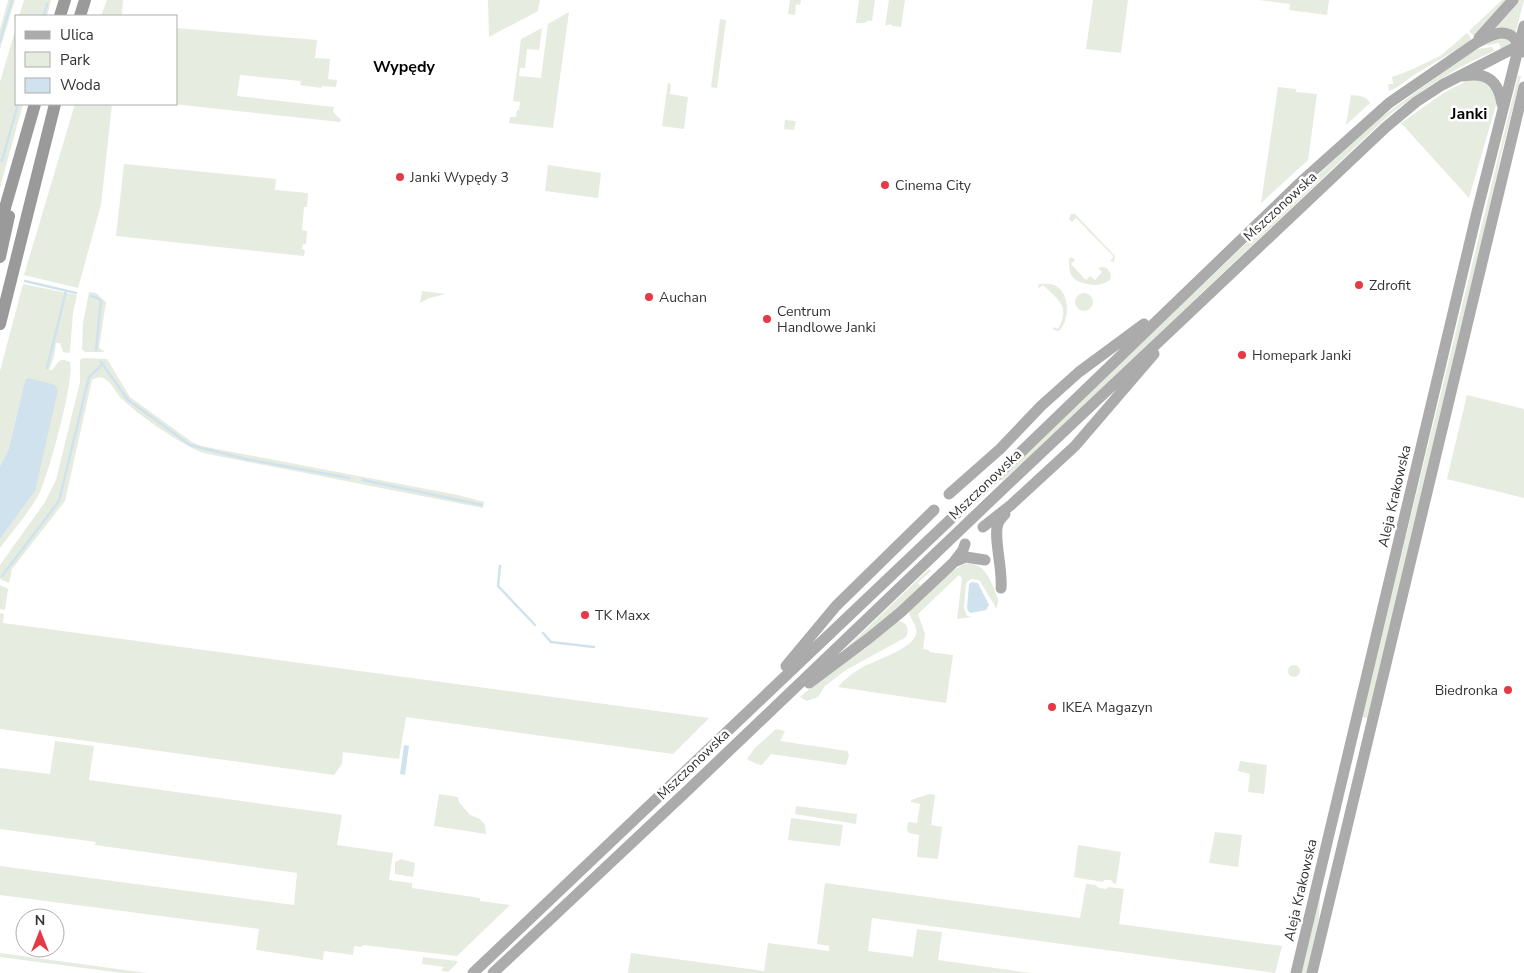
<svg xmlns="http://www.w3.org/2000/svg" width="1524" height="973" viewBox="0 0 1524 973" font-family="'Nunito Sans',sans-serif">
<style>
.green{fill:#e6ecdf}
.water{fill:#cfe2ee}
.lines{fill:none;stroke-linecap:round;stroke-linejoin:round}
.stream{stroke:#cfe2ee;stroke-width:2.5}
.major{stroke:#ababab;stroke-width:11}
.highway{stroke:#9a9a9a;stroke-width:12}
.poi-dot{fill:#e63946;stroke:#fff;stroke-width:2}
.labels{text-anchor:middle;stroke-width:5;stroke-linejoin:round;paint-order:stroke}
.poi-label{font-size:14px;fill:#333;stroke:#fff;text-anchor:start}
.street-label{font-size:14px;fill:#333;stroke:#fff}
.quarter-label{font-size:16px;font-weight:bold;fill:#000;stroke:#fff}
</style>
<rect width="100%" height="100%" fill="#fff"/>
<!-- green -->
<path class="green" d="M8,0H15L0,49V29Z
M24,0H51L47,16H19Z
M107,0H123L122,16H101Z
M488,0H540L538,11L489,37Z
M790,0H801L800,5L796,4L795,15L788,14Z
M859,0H875L872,21H867L865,23H856Z
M889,0H905L901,27L893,26L890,24L885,26Z
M1093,0H1128L1121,53L1086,49Z
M1259,0H1329L1327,15L1289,10L1290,4Z
M1502,0H1509L1475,37L1469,31Z
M1516,0H1524L1515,35L1489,31Z
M569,12L553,128L509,123L510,117H516L517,110H519L520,102L513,101L521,39L542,28L539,50L527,49L525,68H520L519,76L541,78L548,24Z
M720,19L726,20L717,88L711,87Z
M16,27V104H23L0,188V82Z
M176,28L317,40L315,58L330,59L328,79L337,80L336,87L322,86L321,88L300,85L301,81L240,75L237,96L334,107L333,112L341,120L340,122L173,104H176Z
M1467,33L1470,36L1471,41C1453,53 1434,62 1416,74C1407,79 1399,88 1389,91L1388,84H1393L1392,77L1413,69L1440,56Z
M1503,37L1512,41L1511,44L1501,49L1499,43L1482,46L1485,41Z
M1492,47L1495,51C1455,67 1422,90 1389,115L1023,463L1002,481L999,478L1373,123L1477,48L1478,49Z
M1518,76H1521L1500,159L1490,210L1368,718L1362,717Z
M1471,79L1486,81L1498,98L1469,198L1401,123L1445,92Z
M668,82L671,85L670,94L688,97L684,129L662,126Z
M1278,87L1296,89V92L1317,94L1308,160L1261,203Z
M1351,95C1358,96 1366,95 1370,103L1346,125Z
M75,104H112L101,205L78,288L24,275Z
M785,120L796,121L794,130L784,129Z
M124,164L276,179L275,190L308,193L307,207H304L302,230L307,231L306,244H303L302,249L305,250L304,256L116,236Z
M548,165L601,173L598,198L545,191Z
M1071,214H1075L1115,256L1114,262L1110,261L1114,257L1076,218L1072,222L1069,219Z
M1071,257L1075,260L1071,264L1086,280L1090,276L1095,280L1102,272L1098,268C1105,265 1109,269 1111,275L1110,280C1102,285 1097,286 1088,284C1071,281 1069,275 1069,259Z
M23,284L77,295L73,313L70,351L69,353L63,352L60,343H56L54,357L49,370H52C60,362 57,357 70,362C75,379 49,473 40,492C30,512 13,530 0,548V539L35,491L25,380L9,448L0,466V371Z
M1039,284C1045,284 1051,283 1056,286C1070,294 1070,320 1059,331L1054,330L1053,327L1058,329C1071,306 1058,300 1043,285L1039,288L1038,286Z
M422,291L446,294L429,298L420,303Z
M89,292L96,293L106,302L99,348L105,352H85L82,349L83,323Z
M1075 302a9 9 0 1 1 18 0a9 9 0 1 1-18 0Z
M83,358L107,359L130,397L192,442L201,446L458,495L484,502L483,508L203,453C179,443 144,419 124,401C116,395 113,382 103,378C99,376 96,378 92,380L65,501L12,569L9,583L0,579V565L45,502L56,480L80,382V360Z
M1467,395L1524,409V498L1447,479Z
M969,563C987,565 992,584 998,599V603L996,609L994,604L979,580L971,579L966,583L964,608L967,616L973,617L957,619L962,578L959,575L918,614L925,634L923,649L929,650V652L953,655L946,703L838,687C845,679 852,673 861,668C875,660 913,649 916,634C918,626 910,619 909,612C923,599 952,565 969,563Z
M929,569L931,571L918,583L921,587L868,636L844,650Z
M0,585L8,589L5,610L0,609Z
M0,613L4,614L3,623L709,718L673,754L406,717L399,759L343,752L342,764L334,775L0,729Z
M898,621C907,622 910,629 906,637L846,670L825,686L818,697L807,701L800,697L825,676L865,649Z
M1288 671a6 6 0 1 1 12 0a6 6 0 1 1-12 0Z
M776,729L785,731L780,741L847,751L849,755L846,765L771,754L762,765L757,764L747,759L755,748Z
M55,741L94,746L89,780L342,815L337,845L393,853L389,880L412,883V888L480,898V901L510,905L457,956L363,945L361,947L354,946L353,955L324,951L323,960L256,950L259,929L0,895V866L294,905L297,873L95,845L96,842L0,829V768L50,774Z
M1240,761L1267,765L1264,794L1248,792L1250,774L1238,771Z
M439,794L458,797L459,802L470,815L480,819L485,825L486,834L434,826Z
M929,794L935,795L931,825L942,827L938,859L917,857L919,835L909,833L907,829L908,822L917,823L920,804L911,802V800Z
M796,806L857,814L856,824L795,814Z
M791,818L843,825L840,846L788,840Z
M1215,832L1242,835L1238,867L1209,863Z
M1078,845L1121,852L1116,884L1113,883L1111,880H1104L1103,882L1074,877Z
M401,859L415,863L413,877L395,874V862Z
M825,883L1080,918L1086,884L1096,885L1099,888L1106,889L1109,887L1124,889L1119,924L1282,946L1275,973L872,918L868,951L913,957L917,929L942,932L938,960L1031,973H628L631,953L764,971L768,943L829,951V946L817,944Z
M1320,895L1319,920L1307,973H1301Z
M0,953L147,973H122L0,957Z
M423,957L456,961L458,962L448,972L441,971L444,967L422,964Z"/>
<!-- water -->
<path class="water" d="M29,378L55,385L58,390L35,491L0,539V466L9,448L25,380Z
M972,582L978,583L989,605L986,610L971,613L968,611L967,608L969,584Z
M404,745L409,746L405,775L400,774Z"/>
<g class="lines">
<!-- stream -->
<path class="stream" d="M44,16L47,4
M0,41L12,0
M0,160L2,161L18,104
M25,281L76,293
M91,296L97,298L101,301L96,350
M101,362L128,400L190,445L246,459L349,478
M47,368L66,291
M363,480L482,505
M500,566L498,586L535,625
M2,576L59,501L89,377L103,364
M543,633L551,642L594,647"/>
<!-- major -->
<path class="major" d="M1479,38L1513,0
M1463,76C1487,72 1498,80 1502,104
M949,494L1000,449L1041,406L1079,372L1144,324
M983,527L1011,505L1075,446L1154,354
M954,562L966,557L985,560
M1001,588C1003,570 993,536 998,524C999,520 1002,517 1005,514
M786,666L836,606L934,510
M809,683L868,639L901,612L953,563L963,550L965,544
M473,973L995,477L1303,180L1389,103L1476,43C1487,37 1503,27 1514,38C1518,42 1520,48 1524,52
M493,973L688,790L1005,487L1386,127L1416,102L1442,85L1524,43
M1296,973L1477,212L1524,26
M1312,973L1524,87"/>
<!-- highway -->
<path class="highway" d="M60,16L65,0
M80,16L85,0
M0,225L35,104
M0,257L9,216
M0,324L55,104"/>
</g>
<!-- markers -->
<g class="poi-dot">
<circle cx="400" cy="177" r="5"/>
<circle cx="885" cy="185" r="5"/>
<circle cx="1359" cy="285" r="5"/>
<circle cx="649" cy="297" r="5"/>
<circle cx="767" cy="319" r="5"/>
<circle cx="1242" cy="355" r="5"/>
<circle cx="585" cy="615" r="5"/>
<circle cx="1508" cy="690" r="5"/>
<circle cx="1052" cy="707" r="5"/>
</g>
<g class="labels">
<!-- poi labels -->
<g class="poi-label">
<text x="410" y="182">Janki Wypędy 3</text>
<text x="895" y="190">Cinema City</text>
<text x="1369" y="290">Zdrofit</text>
<text x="659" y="302">Auchan</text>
<text x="777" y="316">Centrum<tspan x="777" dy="16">Handlowe Janki</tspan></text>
<text x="1252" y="360">Homepark Janki</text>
<text x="595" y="620">TK Maxx</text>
<text x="1498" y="695" text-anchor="end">Biedronka</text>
<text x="1062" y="712">IKEA Magazyn</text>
</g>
<!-- street labels -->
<g class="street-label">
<text transform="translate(1280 206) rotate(-43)" y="5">Mszczonowska</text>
<text transform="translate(985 484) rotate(-44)" y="5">Mszczonowska</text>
<text transform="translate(1394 496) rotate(-77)" y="5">Aleja Krakowska</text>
<text transform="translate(693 764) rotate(-44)" y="5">Mszczonowska</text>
<text transform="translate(1300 890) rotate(-77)" y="5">Aleja Krakowska</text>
</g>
<!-- quarter labels -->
<g class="quarter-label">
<text x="404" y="72">Wypędy</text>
<text x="1469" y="119">Janki</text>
</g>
</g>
<!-- legend -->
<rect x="15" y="15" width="162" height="90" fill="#ffffff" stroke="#adadad"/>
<rect x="25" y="31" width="25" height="8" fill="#ababab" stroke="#adadad"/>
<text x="60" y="40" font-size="15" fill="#333333">Ulica</text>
<rect x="25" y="52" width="25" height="15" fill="#e6ecdf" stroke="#adadad"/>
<text x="60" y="65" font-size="15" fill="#333333">Park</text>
<rect x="25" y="78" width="25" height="15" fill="#cfe2ee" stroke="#adadad"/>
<text x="60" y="90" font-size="15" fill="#333333">Woda</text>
<!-- north arrow -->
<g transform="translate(40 933)"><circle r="24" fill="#ffffff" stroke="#adadad"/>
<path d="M0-4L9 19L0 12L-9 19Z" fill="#e63946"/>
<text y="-8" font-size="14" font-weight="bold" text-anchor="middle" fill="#333333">N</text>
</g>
</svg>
